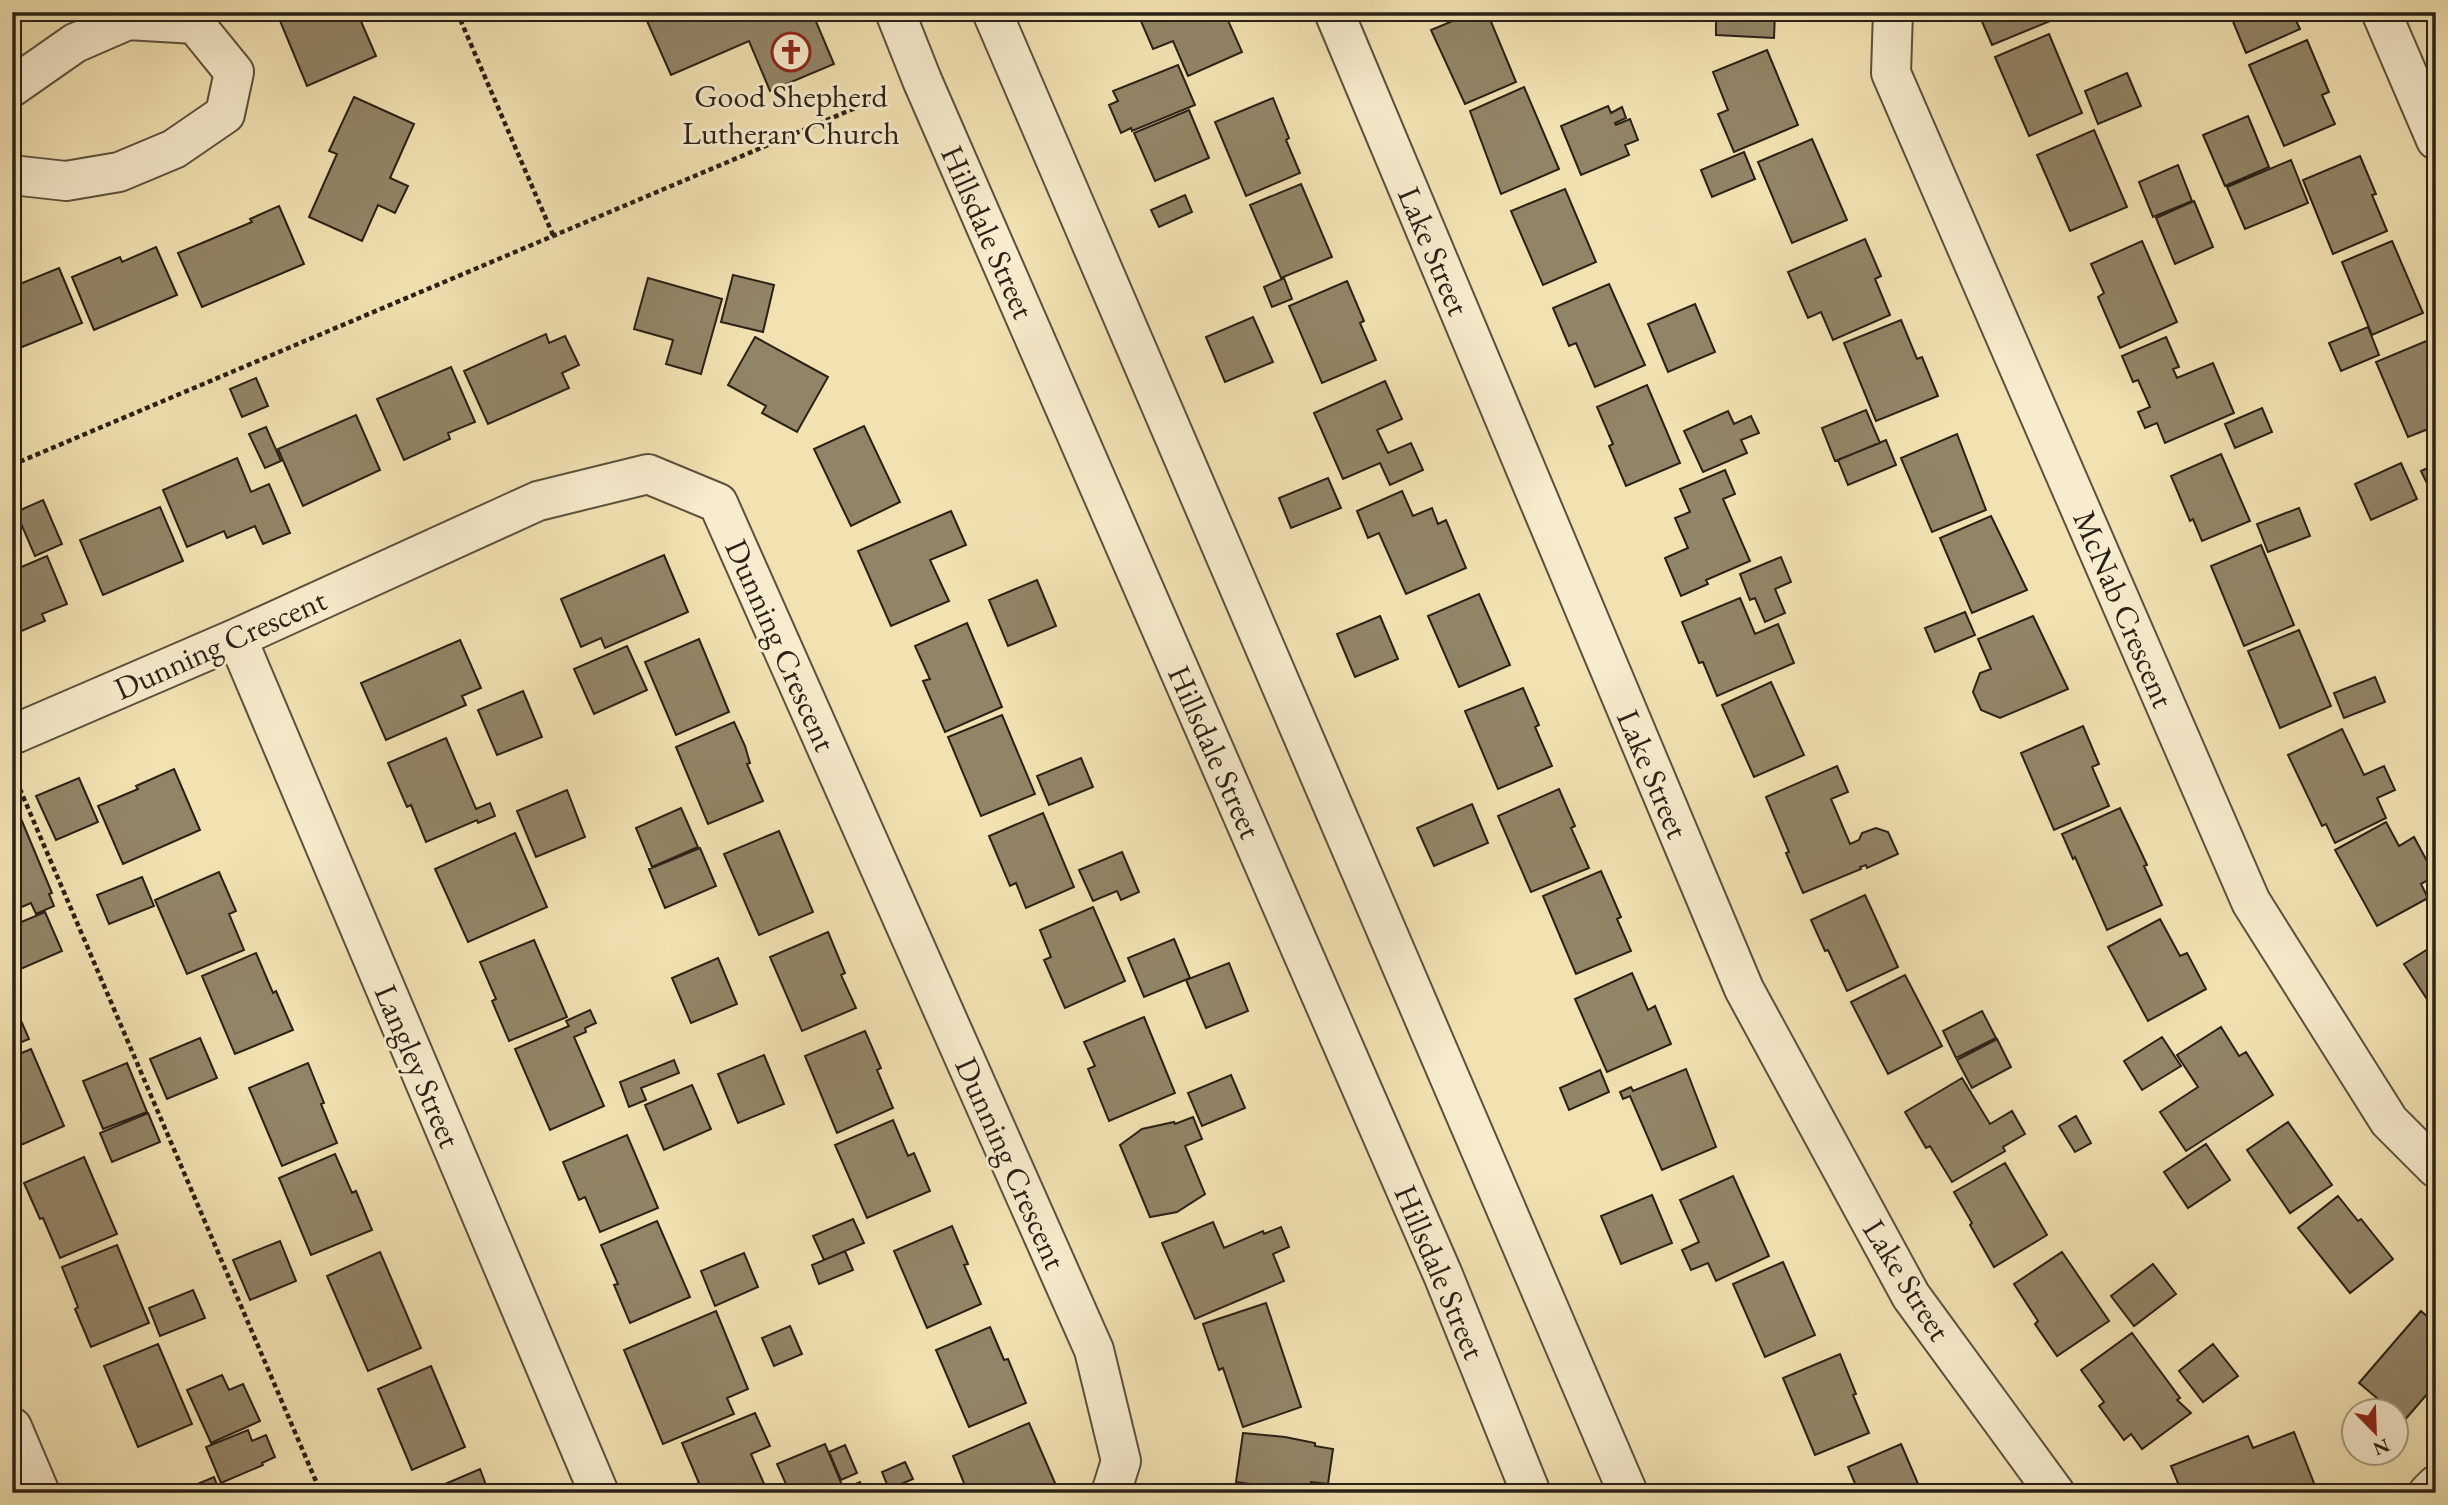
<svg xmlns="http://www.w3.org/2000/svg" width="2448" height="1505" viewBox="0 0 2448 1505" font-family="'EB Garamond',serif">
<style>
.building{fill:#928567;stroke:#292116;stroke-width:2}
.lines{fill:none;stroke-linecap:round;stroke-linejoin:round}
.minor-casing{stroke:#5b513d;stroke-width:42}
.path{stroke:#292116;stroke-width:4.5;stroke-dasharray:5 3.5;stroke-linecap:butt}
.minor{stroke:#f7eccd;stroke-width:38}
.labels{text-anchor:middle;stroke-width:6;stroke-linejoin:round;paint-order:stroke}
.poi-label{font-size:32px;fill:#292116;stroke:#f7eccd}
.street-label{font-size:32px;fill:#292116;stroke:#f7eccd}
</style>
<rect width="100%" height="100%" fill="#f2e2b2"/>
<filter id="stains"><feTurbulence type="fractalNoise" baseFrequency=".00286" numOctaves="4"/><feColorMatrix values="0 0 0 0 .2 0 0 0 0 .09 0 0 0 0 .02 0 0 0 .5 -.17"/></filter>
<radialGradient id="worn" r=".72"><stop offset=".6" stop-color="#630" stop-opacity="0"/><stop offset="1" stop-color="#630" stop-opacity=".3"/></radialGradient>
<!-- building -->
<path class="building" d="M286,12H357L376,56L307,86L278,16Z
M643,12H812L834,64L770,91L749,41L671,75Z
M1137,12H1229L1230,15L1226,16L1242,52L1188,76L1173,41L1153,49Z
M1474,12H1487L1516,82L1465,104L1431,30Z
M1716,12H1775L1774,38L1716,35Z
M1978,12H2072L1992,45Z
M2229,12H2292L2300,29L2246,53Z
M2049,34L2082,113L2029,136L1995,57Z
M2307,40L2329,92L2322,95L2335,124L2284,146L2249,65Z
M1767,50L1798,125L1734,152L1718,114L1728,110L1713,72Z
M1178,65L1195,105L1132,131L1131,128L1121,133L1109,105L1118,101L1113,91Z
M2127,73L2141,106L2098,124L2085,91Z
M1524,87L1559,169L1501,194L1470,111Z
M354,97L414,124L390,178L408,186L395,213L378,205L362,241L309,217L337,154L329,151Z
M1273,98L1289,138L1286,140L1300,173L1246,196L1215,122Z
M1608,106L1611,113L1622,107L1626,118L1615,123L1616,125L1630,119L1638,140L1625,145L1629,155L1581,175L1561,126Z
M1189,110L1209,158L1155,181L1134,133Z
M2248,116L2269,167L2225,186L2203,135Z
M2094,130L2127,207L2070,231L2037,155Z
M1812,139L1847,220L1792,243L1758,162Z
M1744,152L1755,179L1712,197L1701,170Z
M2360,156L2376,194L2372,195L2387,231L2333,254L2303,180Z
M2291,160L2308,203L2245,229L2227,187Z
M2178,165L2192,201L2153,217L2139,182Z
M1301,184L1332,257L1281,278L1250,205Z
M1565,189L1596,262L1543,285L1511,211Z
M1185,195L1192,212L1159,227L1151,210Z
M2194,201L2213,247L2175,264L2156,218Z
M279,206L304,264L202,307L178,253L252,222L250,219Z
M1865,239L1881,276L1875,279L1890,315L1833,340L1821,312L1808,318L1788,272Z
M2142,241L2177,322L2120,348L2098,297L2104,293L2091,264Z
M2392,241L2423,313L2372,335L2342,262Z
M156,247L177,295L94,330L72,277L120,257L122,262Z
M59,268L82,323L12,351V279L15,286Z
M733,275L774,285L763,332L721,322Z
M648,278L722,299L701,374L666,364L673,340L634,329Z
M1284,278L1292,299L1272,307L1264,287Z
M1347,281L1364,321L1360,323L1376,360L1322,383L1289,306Z
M1609,284L1645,365L1595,387L1576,343L1569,346L1553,308Z
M1695,304L1715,352L1668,372L1648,324Z
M1253,317L1273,362L1225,382L1206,337Z
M1901,320L1917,359L1922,357L1938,396L1876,421L1844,343Z
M2368,327L2379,355L2341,371L2329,343Z
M546,334L549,343L565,336L579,365L562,373L569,388L488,424L464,371Z
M755,337L828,377L797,432L762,413L766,406L728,385Z
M2166,337L2179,367L2173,369L2177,378L2213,363L2234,413L2165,443L2157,423L2145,428L2138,412L2150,407L2138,380L2133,382L2122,356Z
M2431,339L2436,351V426L2408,437L2376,362Z
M12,366L21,390L12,393Z
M451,367L475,422L448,433L450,439L404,460L377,399Z
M256,378L268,406L242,417L230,389Z
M1385,381L1402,419L1377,430L1388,453L1411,443L1423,470L1390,485L1380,463L1343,479L1314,413Z
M1647,385L1680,463L1626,486L1609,446L1613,444L1597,407Z
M2262,408L2272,432L2235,448L2225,424Z
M1866,410L1880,443L1835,461L1822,428Z
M1728,411L1734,424L1751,416L1759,433L1741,440L1747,453L1703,472L1684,431Z
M356,415L380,470L303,506L278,449Z
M864,426L900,502L851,526L814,449Z
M266,427L281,461L265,468L249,434Z
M1957,434L1986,510L1932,532L1901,458Z
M1886,440L1896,465L1848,485L1838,460Z
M2221,454L2250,521L2202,541L2193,519L2190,521L2171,476Z
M237,458L251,492L269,484L290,533L263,544L255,526L227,538L224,531L187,547L163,490Z
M2401,463L2417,499L2371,520L2355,484Z
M2436,464V502L2421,471Z
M1725,470L1735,494L1723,499L1750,561L1706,580L1708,584L1681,596L1665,558L1688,548L1675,518L1690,512L1680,489Z
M1328,478L1341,508L1291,528L1279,498Z
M1402,491L1413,516L1432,508L1438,524L1446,520L1466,568L1406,594L1379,533L1368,538L1357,511Z
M43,500L62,544L35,556L16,512Z
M160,507L183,561L103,595L80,540Z
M2299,508L2310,536L2268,552L2257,524Z
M951,511L966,545L930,560L949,601L891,626L858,551Z
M1991,516L2027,590L1972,613L1940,538Z
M2261,545L2294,625L2244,646L2211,566Z
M664,555L688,612L605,648L601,638L581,647L561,599Z
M47,556L67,604L42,614L45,621L12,635V571Z
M1781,557L1791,582L1775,589L1785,613L1765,622L1755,598L1750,600L1740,574Z
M1037,580L1056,626L1008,646L989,600Z
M1479,594L1510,665L1459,687L1428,616Z
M1740,598L1755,634L1778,624L1794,663L1717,696L1703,662L1699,663L1682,622Z
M1965,612L1975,635L1935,652L1925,628Z
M1380,616L1398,659L1355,677L1337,634Z
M2033,616L2068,689L2000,718L1981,710L1973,692L1980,673L1991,669L1978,639Z
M967,623L1002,707L945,732L923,681L930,679L915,646Z
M2299,630L2331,706L2280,728L2248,651Z
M699,639L729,712L676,735L645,662Z
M460,640L481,688L462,696L466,705L386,740L361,683Z
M627,646L647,690L594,714L574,669Z
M2375,677L2385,702L2344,718L2334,693Z
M1771,682L1804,755L1754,777L1722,705Z
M1523,688L1539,725L1535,727L1552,766L1498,789L1465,711Z
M523,691L542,737L497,755L478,710Z
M1002,715L1035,794L981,816L948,737Z
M734,722L745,746L750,763L747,764L763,801L708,824L676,747Z
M2083,726L2099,764L2092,767L2109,806L2054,830L2021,753Z
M2342,729L2364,775L2384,766L2395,790L2377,798L2386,818L2335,843L2326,824L2322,826L2288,755Z
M446,738L476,809L490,803L495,816L478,823L477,820L426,842L411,805L407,807L388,763Z
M1081,758L1093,787L1049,805L1037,776Z
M1837,766L1848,792L1831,799L1850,844L1859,840L1862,833L1876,828L1888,832L1898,854L1867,868L1866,865L1860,867L1861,869L1803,893L1786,853L1789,852L1766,797Z
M174,769L200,830L123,864L98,806L138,789L136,786Z
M79,778L98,822L56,840L36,796Z
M1559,789L1575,826L1571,828L1589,868L1531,892L1498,816Z
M567,790L585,837L536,857L517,811Z
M1472,804L1488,843L1434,866L1417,828Z
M681,808L698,847L652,867L636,828Z
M2120,808L2141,852L2147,865L2144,866L2162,905L2107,930L2075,857L2073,859L2062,834Z
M1043,813L1074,887L1026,908L1016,883L1010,886L989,836Z
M19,814L52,893L49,894L54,906L36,914L31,903L12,911V817Z
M2386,822L2399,846L2414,837L2435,876L2421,884L2428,898L2377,926L2335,850Z
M779,831L813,912L759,935L724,854Z
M515,833L547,907L468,942L435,869Z
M700,848L716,886L665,908L649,869Z
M1122,852L1139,892L1121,900L1117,891L1093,901L1079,870Z
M1601,871L1621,917L1617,919L1631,951L1576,974L1543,896Z
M219,872L236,911L229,914L244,950L187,974L155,900Z
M142,877L154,906L109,924L97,895Z
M1865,895L1898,967L1847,991L1828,950L1825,951L1811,920Z
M1093,907L1125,981L1065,1008L1044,960L1051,957L1040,930Z
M45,912L62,951L16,971L12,962V926Z
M2160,919L2180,956L2187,953L2206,989L2148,1021L2108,947Z
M828,932L845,973L841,975L856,1008L802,1031L770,957Z
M1174,939L1190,978L1144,997L1128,958Z
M534,940L567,1017L509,1041L492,1001L496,999L480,962Z
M2436,944V1013L2404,964Z
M256,953L273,993L276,991L293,1030L235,1054L202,976Z
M718,958L737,1004L691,1023L672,978Z
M1229,963L1248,1011L1206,1028L1186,980Z
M1632,973L1648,1010L1655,1006L1671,1044L1607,1072L1575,999Z
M1905,975L1942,1046L1888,1074L1851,1002Z
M12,1000L29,1039L12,1046Z
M590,1010L596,1023L585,1028L586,1032L574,1037L604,1106L550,1130L515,1049L569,1026L566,1021Z
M1982,1011L1996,1038L1956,1058L1943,1031Z
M1144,1017L1175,1093L1109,1121L1088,1069L1095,1066L1084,1042Z
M2221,1027L2239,1056L2246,1052L2273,1095L2186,1151L2160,1112L2198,1087L2177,1055Z
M865,1031L881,1068L877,1070L893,1108L837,1133L805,1056Z
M2162,1037L2181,1066L2142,1090L2124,1061Z
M200,1038L217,1078L167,1099L150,1059Z
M1997,1039L2011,1067L1972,1088L1957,1060Z
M31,1049L64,1126L12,1149V1057Z
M764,1055L784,1104L738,1123L718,1074Z
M674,1060L679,1073L641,1088L646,1100L629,1107L620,1082Z
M127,1063L147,1112L103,1129L83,1081Z
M308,1063L324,1103L321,1104L337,1143L282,1166L249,1088Z
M1686,1069L1716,1147L1662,1170L1630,1096L1623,1099L1620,1092L1631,1087L1633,1091Z
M1600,1070L1609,1092L1569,1110L1560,1088Z
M1231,1075L1245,1108L1202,1126L1188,1093Z
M1962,1078L1990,1124L2012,1111L2025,1134L2003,1147L2005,1151L1952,1182L1930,1146L1926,1148L1905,1112Z
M692,1085L711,1129L664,1150L645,1105Z
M148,1113L160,1142L112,1162L100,1133Z
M2076,1116L2091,1143L2075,1152L2059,1126Z
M1193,1117L1202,1139L1185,1146L1205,1194L1177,1212L1150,1217L1120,1145L1142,1129L1174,1122L1175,1124Z
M893,1120L908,1156L914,1153L930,1191L867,1218L835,1145Z
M2288,1122L2332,1185L2290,1213L2247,1150Z
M627,1135L658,1208L600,1232L585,1197L579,1200L563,1162Z
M2206,1144L2230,1180L2188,1208L2164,1172Z
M335,1154L352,1193L356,1191L372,1230L311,1255L279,1178Z
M84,1157L117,1234L60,1258L43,1218L40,1219L24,1183Z
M2005,1163L2047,1235L1994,1267L1970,1225L1972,1223L1954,1192Z
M1733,1176L1769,1256L1716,1281L1708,1263L1691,1270L1682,1250L1699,1242L1680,1200Z
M1652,1195L1672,1243L1621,1264L1601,1216Z
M2338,1196L2358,1221L2361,1219L2393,1259L2350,1293L2298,1228Z
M853,1219L864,1243L824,1260L813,1236Z
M657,1221L690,1297L630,1323L614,1285L618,1284L601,1245Z
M1213,1222L1224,1248L1263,1231L1264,1234L1281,1227L1289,1247L1273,1254L1284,1281L1195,1319L1162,1243Z
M952,1226L968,1264L964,1265L981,1304L927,1328L894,1251Z
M280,1241L296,1281L250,1300L233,1260Z
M117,1245L149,1323L91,1347L75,1309L78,1307L62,1267Z
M845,1251L853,1270L819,1284L812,1265Z
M380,1252L421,1348L368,1371L327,1276Z
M2062,1252L2109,1321L2057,1356L2035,1324L2038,1321L2014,1284Z
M744,1253L758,1287L715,1306L701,1271Z
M1783,1262L1815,1335L1765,1357L1733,1284Z
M2153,1264L2176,1294L2134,1326L2111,1296Z
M193,1290L205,1318L160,1336L149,1308Z
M1266,1303L1301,1407L1243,1427L1223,1368L1219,1370L1203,1324Z
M716,1311L748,1389L727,1398L734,1414L663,1444L624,1350Z
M2421,1311L2436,1324V1374L2432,1378L2436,1384L2403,1422L2396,1415V1410H2391L2359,1383Z
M790,1326L802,1354L774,1366L762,1338Z
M990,1327L1004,1360L1008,1359L1026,1403L969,1427L936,1350Z
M2132,1333L2180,1398L2177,1400L2191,1413L2142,1449L2131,1434L2124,1440L2099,1406L2104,1402L2081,1370Z
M158,1344L192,1424L138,1447L104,1366Z
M2213,1344L2238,1376L2203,1402L2179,1371Z
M1840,1354L1856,1394L1853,1395L1869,1433L1815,1455L1783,1378Z
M431,1366L465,1447L412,1470L378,1389Z
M222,1375L229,1390L243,1384L260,1421L211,1443L187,1390Z
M755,1413L770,1446L751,1454L768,1493H700L696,1484L699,1483L682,1443Z
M1029,1423L1055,1483L1032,1493H968L953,1456Z
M248,1430L252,1441L266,1435L275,1457L262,1463L263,1465L221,1483L206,1447Z
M2294,1432L2317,1491L2312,1493H2182L2171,1466L2248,1436L2253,1448Z
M1243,1433L1285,1437L1315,1443V1446L1333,1449L1328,1484L1311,1482L1309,1493H1250L1251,1484L1236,1482Z
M825,1444L842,1485L823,1493H790L777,1464Z
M1901,1444L1922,1493H1859L1848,1467Z
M845,1445L857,1473L841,1480L829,1452Z
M905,1462L913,1479L901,1484L904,1490L916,1485L919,1493H893L891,1488L889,1489L882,1472Z
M480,1469L489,1493H424Z
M214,1477L220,1493H176Z
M860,1482L864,1493H833Z"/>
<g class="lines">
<defs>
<path id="minor" d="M895,12L922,80L1443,1275L1531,1493
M992,12L1628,1493
M1334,12L1744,989L1911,1296L2055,1493
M1893,12L1891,73L2251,902L2389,1121L2436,1168
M2381,12L2436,140
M12,87L75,43L128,20L195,24L234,72L225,114L174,149L119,172L66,181L12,175
M237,638L599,1493
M12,735L237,638L538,501L648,474L718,503L1094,1350L1121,1461L1111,1493
M12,1427L40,1493
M2428,1493L2436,1485"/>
</defs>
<!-- minor casing -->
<use href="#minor" class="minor-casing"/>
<!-- path -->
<path class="path" d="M457,12L553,235
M12,465L886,95
M13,773L321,1493"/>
<!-- minor -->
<use href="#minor" class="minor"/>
</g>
<!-- icons -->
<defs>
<symbol id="church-ring" viewBox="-11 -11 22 22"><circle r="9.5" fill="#f7eccd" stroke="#8f2418" stroke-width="1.5"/><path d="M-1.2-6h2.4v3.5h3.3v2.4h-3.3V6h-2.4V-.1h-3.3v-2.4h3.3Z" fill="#8f2418"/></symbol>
</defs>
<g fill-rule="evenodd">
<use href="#church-ring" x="769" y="30" width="44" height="44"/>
</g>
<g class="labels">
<!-- poi labels -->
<g class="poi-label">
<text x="791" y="107">Good Shepherd<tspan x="791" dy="37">Lutheran Church</tspan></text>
</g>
<!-- street labels -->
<g class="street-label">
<text transform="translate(988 232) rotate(66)" y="11">Hillsdale Street</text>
<text transform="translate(1434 251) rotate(67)" y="11">Lake Street</text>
<text transform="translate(2124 609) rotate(67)" y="11">McNab Crescent</text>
<text transform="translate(220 644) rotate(-24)" y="11">Dunning Crescent</text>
<text transform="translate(781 645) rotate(66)" y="11">Dunning Crescent</text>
<text transform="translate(1215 752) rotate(66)" y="11">Hillsdale Street</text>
<text transform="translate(1653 774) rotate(67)" y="11">Lake Street</text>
<text transform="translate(418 1066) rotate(67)" y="11">Langley Street</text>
<text transform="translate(1011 1163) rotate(66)" y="11">Dunning Crescent</text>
<text transform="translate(1440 1272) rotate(67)" y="11">Hillsdale Street</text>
<text transform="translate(1907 1280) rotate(58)" y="11">Lake Street</text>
</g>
</g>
<!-- margin -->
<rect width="2448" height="1505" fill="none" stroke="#f2e2b2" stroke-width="42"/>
<rect x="14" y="14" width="2420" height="1477" fill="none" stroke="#292116" stroke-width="3.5"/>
<rect x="21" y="21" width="2406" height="1463" fill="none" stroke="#292116" stroke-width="2"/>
<!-- north arrow -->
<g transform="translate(2375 1432) rotate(157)"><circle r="33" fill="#f7eccd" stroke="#a59b84" stroke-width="2"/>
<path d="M0-5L12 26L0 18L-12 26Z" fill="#8f2418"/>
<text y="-10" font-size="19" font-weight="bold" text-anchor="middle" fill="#292116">N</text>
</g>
<rect width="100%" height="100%" filter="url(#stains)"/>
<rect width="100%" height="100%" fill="url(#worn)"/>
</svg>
